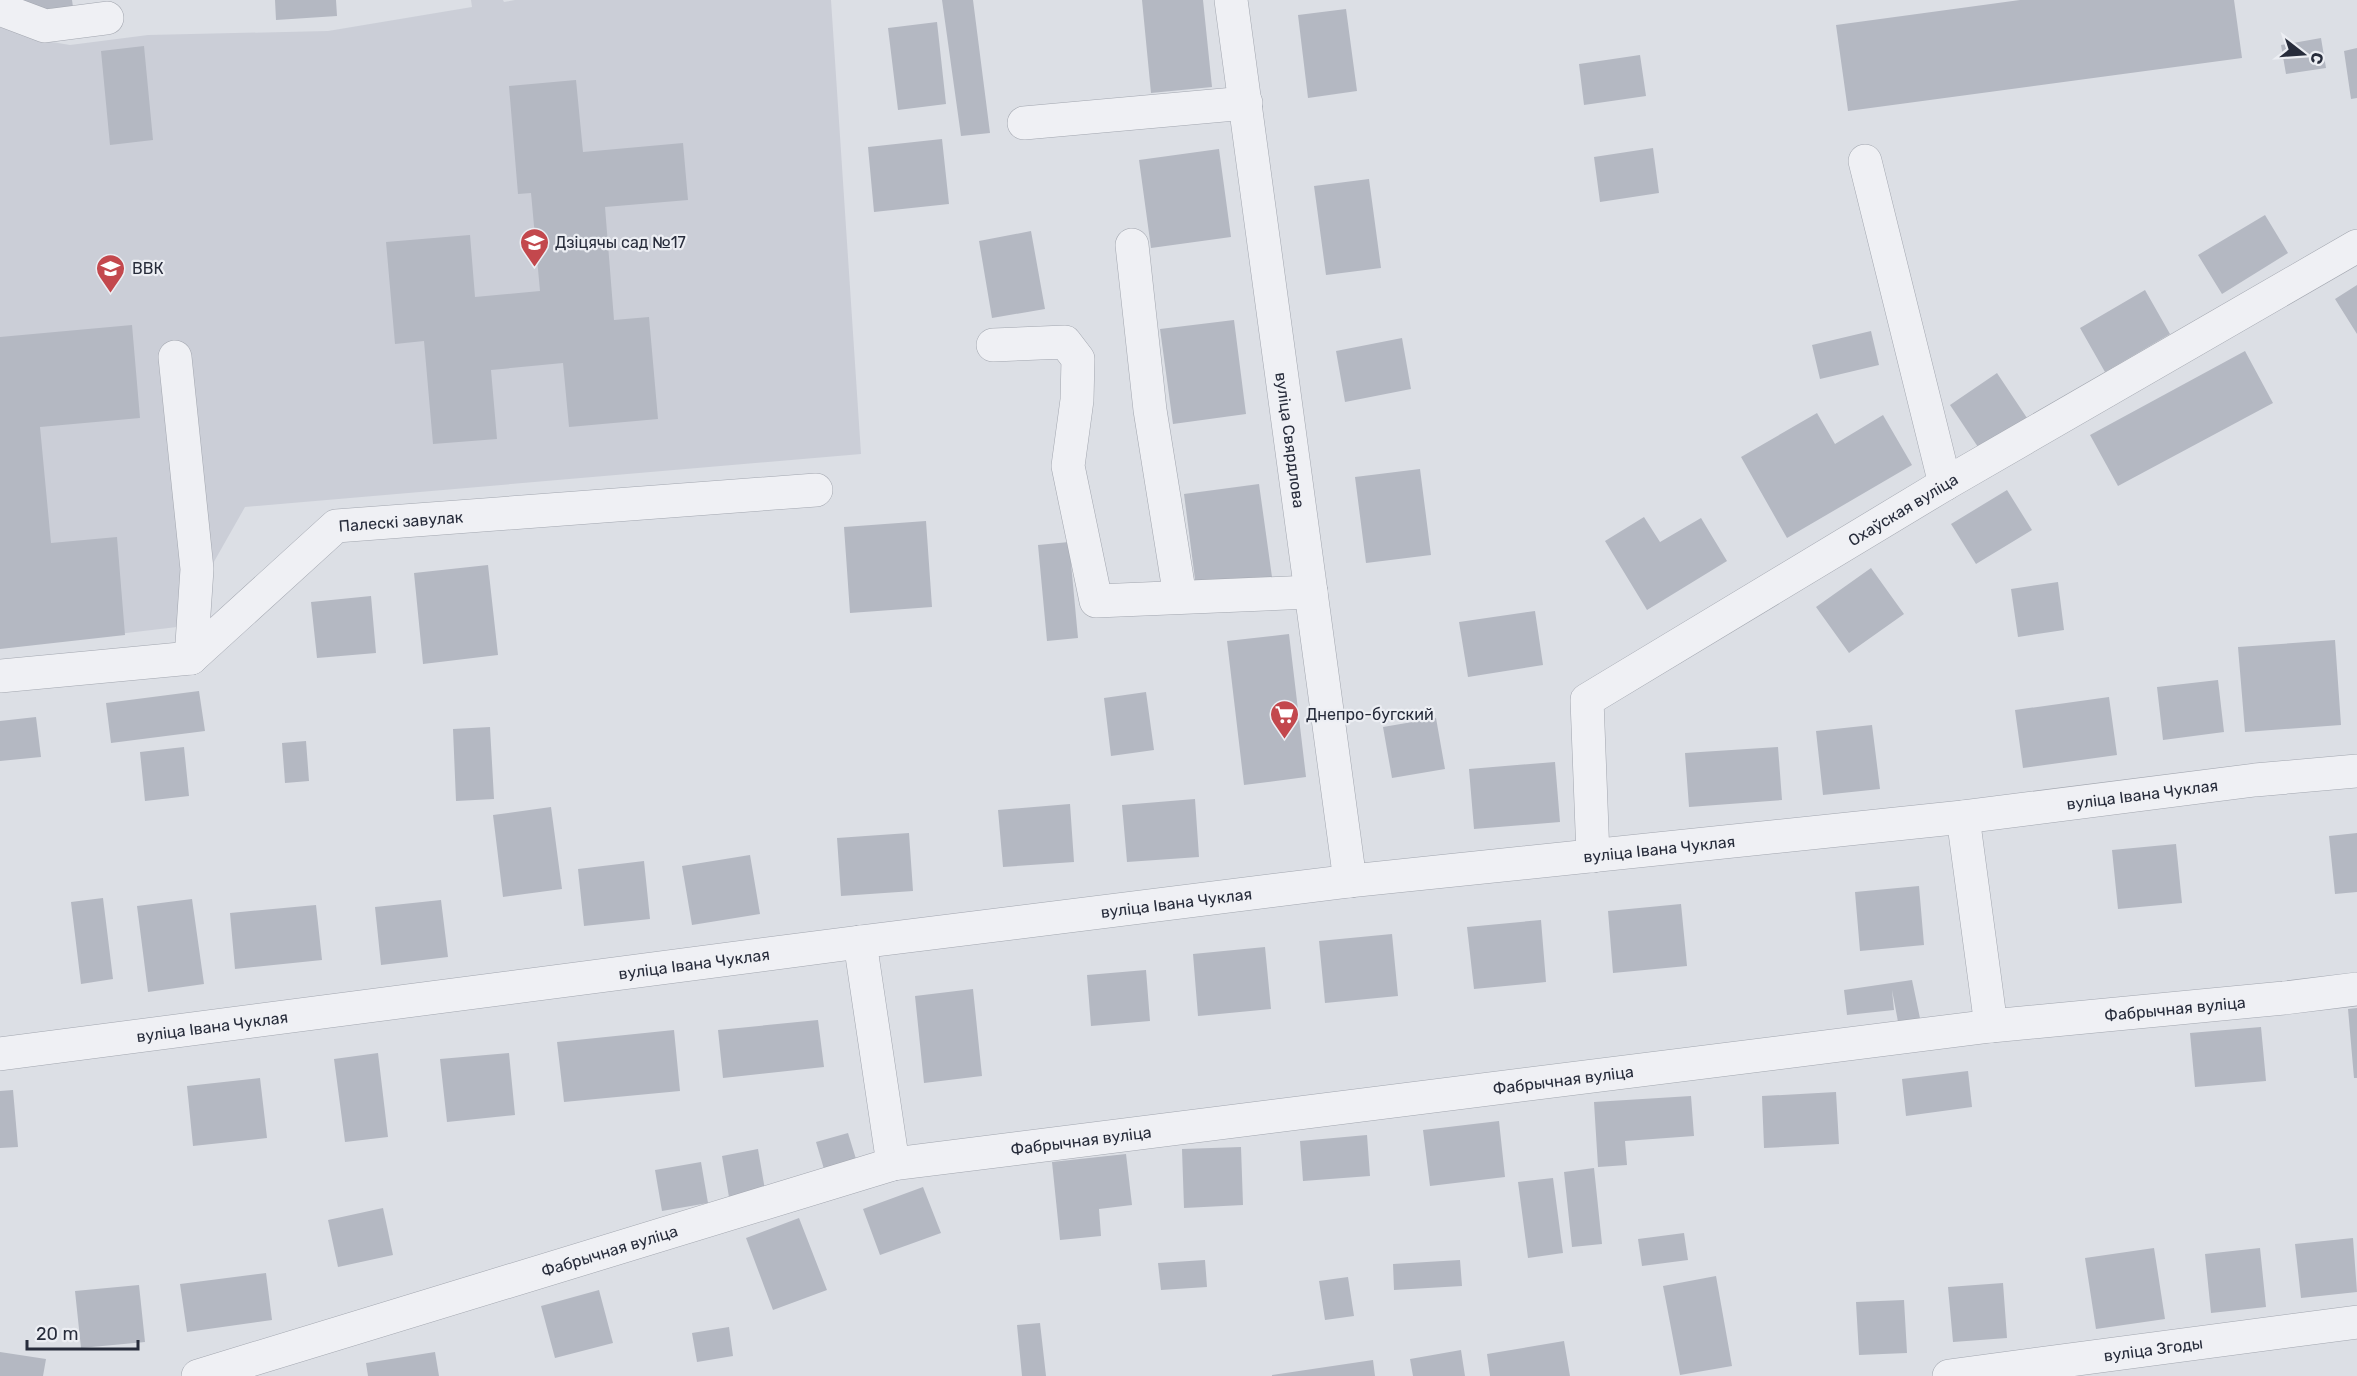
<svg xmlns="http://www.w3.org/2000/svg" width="2357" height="1376" viewBox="0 0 2357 1376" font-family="Rubik,sans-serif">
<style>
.built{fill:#cbced7}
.building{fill:#b4b8c2}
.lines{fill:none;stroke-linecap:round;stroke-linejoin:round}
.minor-casing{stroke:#a2a6af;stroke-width:34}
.minor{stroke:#eff0f4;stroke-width:33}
.labels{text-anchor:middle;stroke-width:4.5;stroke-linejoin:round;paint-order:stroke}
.poi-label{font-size:16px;fill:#272c3b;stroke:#eceef3;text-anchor:start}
.street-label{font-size:16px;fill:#272c3b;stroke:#eceef3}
</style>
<rect width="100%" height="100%" fill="#dcdfe5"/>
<!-- built -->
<path class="built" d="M471,0H503L504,2L515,0H831L861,454L245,507L177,627L0,648V27L34,39L70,45L148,35L328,31L472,7Z"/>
<!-- building -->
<path class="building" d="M21,0H72L73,7L22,11Z
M275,0H336L337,16L276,20Z
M942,0H973L990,133L961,136Z
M1142,0H1203L1212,87L1151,93Z
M2020,0H2234L2242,58L1848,111L1836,25Z
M1346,9L1357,91L1308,98L1298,15Z
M937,22L946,104L898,110L888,28Z
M2321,38L2326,68L2286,74L2281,45Z
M144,46L153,140L110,145L101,51Z
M2357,48V98L2351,99L2344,51Z
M1640,55L1646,96L1584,105L1579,64Z
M576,80L583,152L683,143L688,200L605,207L614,320L649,317L658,419L569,427L563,363L491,370L497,439L433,444L424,341L395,344L386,242L470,235L475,297L540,291L531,193L518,194L509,86Z
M942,139L949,204L874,212L868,147Z
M1653,148L1659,193L1600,202L1594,157Z
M1219,149L1231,237L1151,248L1139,160Z
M1369,179L1381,268L1326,275L1314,186Z
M2265,215L2288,253L2222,294L2198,255Z
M1031,231L1045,309L992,318L979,241Z
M2357,285V334L2335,299Z
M2145,290L2170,334L2105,372L2080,328Z
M1234,320L1246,414L1173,424L1160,329Z
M132,325L140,418L40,427L51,543L117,537L125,635L0,649V337Z
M1871,331L1879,365L1820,379L1812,345Z
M1402,338L1411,389L1345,402L1336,351Z
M2245,351L2273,403L2118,486L2090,435Z
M1997,373L2027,418L1980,450L1950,405Z
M1817,413L1835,444L1883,415L1912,465L1787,538L1741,457Z
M1420,469L1431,555L1366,563L1355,477Z
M1259,484L1272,577L1196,587L1184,494Z
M2007,490L2032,530L1976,564L1951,524Z
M1644,517L1660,542L1701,518L1727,561L1647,610L1605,541Z
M926,521L932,607L850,613L844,527Z
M1069,542L1078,638L1047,641L1038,545Z
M488,565L498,655L423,664L414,573Z
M1871,568L1904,614L1849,653L1816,607Z
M2058,582L2064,630L2018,637L2011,589Z
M371,596L376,653L317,658L311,602Z
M1535,611L1543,665L1468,677L1459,622Z
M1289,634L1306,777L1244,785L1227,641Z
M2335,640L2341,725L2245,732L2238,647Z
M2218,680L2224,732L2163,740L2157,687Z
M199,691L205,731L111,743L106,703Z
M1146,692L1154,750L1111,756L1104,698Z
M2109,697L2117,755L2023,768L2015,710Z
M36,717L41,757L0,761V721Z
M1436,718L1445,769L1392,778L1383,727Z
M1872,725L1880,789L1823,795L1816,731Z
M490,727L494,799L456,801L453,729Z
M306,741L309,781L285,783L282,743Z
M184,747L189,796L145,801L140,752Z
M1778,747L1782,800L1689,807L1685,753Z
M1555,762L1560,822L1474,829L1469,769Z
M1195,799L1199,857L1127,862L1122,805Z
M1070,804L1074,862L1003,867L998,810Z
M551,807L562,889L503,897L493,815Z
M909,833L913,891L841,896L837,838Z
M2357,833V892L2335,894L2329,836Z
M2176,844L2182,903L2118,909L2112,850Z
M750,855L760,914L692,925L682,866Z
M644,861L650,919L584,926L578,869Z
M1919,886L1924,945L1860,951L1855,892Z
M103,898L113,979L81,984L71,902Z
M192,899L204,984L148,992L137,906Z
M441,900L448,957L381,965L375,907Z
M1681,904L1687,966L1613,973L1608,911Z
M316,905L322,960L235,969L230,913Z
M1541,920L1546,982L1474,989L1467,927Z
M1392,934L1398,996L1325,1003L1319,941Z
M1265,947L1271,1009L1198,1016L1193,954Z
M1146,970L1150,1021L1091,1026L1087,975Z
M1912,980L1921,1023L1899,1027L1892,990L1894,1010L1847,1015L1844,990Z
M973,989L982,1076L924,1083L915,996Z
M2357,1008V1078H2354L2348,1009Z
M818,1020L824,1067L723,1078L718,1030Z
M2261,1027L2266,1081L2195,1087L2190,1033Z
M674,1030L680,1091L564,1102L557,1042Z
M378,1053L388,1137L345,1142L334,1059Z
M509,1053L515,1115L447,1122L440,1059Z
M1968,1071L1972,1107L1906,1116L1902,1079Z
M260,1078L267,1138L193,1146L187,1086Z
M13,1090L18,1147L0,1148V1091Z
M1836,1092L1839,1144L1764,1148L1762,1096Z
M1691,1096L1694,1136L1625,1141L1627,1165L1598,1167L1594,1102Z
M1499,1121L1505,1177L1430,1186L1423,1130Z
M848,1133L856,1159L824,1169L816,1142Z
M1367,1135L1370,1176L1303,1181L1300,1141Z
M1241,1147L1243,1205L1184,1208L1182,1149Z
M758,1149L765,1190L729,1197L722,1156Z
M1126,1154L1132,1205L1099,1209L1101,1236L1060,1240L1052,1162Z
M701,1162L708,1203L662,1211L655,1170Z
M1594,1168L1602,1244L1572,1247L1564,1172Z
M1553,1178L1563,1253L1528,1258L1518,1182Z
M923,1187L941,1233L880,1255L863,1209Z
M383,1208L393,1255L338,1267L328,1220Z
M799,1218L827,1290L773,1310L746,1238Z
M1684,1233L1688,1260L1642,1266L1638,1239Z
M2353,1238L2357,1292L2301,1298L2295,1244Z
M2154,1248L2165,1319L2096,1329L2085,1258Z
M2260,1248L2266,1307L2211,1313L2205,1254Z
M1205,1260L1207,1287L1161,1290L1158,1263Z
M1460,1260L1462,1286L1394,1290L1393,1264Z
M266,1273L272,1320L187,1332L180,1284Z
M1716,1276L1732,1366L1680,1375L1663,1286Z
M1348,1277L1354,1316L1325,1320L1319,1281Z
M2003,1283L2007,1338L1953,1342L1948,1287Z
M139,1285L145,1342L81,1348L75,1291Z
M599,1290L613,1343L555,1358L541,1306Z
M1904,1300L1907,1353L1859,1355L1856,1302Z
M1040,1323L1046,1376H1022L1017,1325Z
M729,1327L733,1356L697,1362L692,1333Z
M1564,1341L1570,1376H1490L1487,1354Z
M1461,1350L1465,1376H1413L1410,1359Z
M0,1352L46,1359L43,1376H0Z
M435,1352L439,1376H368L366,1363Z
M1373,1360L1375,1376H1272V1375Z"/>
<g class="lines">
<defs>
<g id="minor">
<path id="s1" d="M1231,0L1350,881"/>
<path d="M0,9L45,26L107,18"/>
<path d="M1024,123L1246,103"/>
<path d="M1865,161L1945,484"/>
<path d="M1132,245L1150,410L1180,597"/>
<path d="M993,345L1065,342L1078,359L1077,400L1068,466L1096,601L1311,592"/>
<path d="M175,357L197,569L191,658"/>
<path id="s2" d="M0,676L191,658L336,526L816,490"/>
<path d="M1963,817L1991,1026"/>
<path id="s3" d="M1593,856L1587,700L1945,484L2357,246"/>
<path d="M860,942L893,1164"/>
<path id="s4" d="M0,1054L860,942L1350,881L1963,817L2255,780L2357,771"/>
<path id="s5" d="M198,1376L893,1164L1991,1026L2284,998L2357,989"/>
<path id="s6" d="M1949,1376L2357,1322"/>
</g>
</defs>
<!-- minor casing -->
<use href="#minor" class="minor-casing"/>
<!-- minor -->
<use href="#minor" class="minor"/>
</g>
<!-- icons -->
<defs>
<symbol id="school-pin" viewBox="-11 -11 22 30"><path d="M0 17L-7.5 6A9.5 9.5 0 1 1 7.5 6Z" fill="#c3484d" stroke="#eceef3"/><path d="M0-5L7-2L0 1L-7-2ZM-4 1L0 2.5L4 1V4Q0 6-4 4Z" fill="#fff"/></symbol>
<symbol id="supermarket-pin" viewBox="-11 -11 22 30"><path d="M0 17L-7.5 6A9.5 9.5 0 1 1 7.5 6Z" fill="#c3484d" stroke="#eceef3"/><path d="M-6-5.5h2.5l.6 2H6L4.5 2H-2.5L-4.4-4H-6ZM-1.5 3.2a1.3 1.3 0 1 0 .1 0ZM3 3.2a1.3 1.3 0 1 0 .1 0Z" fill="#fff"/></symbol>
</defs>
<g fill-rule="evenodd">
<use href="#school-pin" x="518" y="226" width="33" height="45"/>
<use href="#school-pin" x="94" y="252" width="33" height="45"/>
<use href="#supermarket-pin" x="1268" y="698" width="33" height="45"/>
</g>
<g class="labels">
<!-- poi labels -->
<g class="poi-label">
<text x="555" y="248">Дзіцячы сад №17</text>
<text x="132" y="274">ВВК</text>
<text x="1306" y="720">Днепро-бугский</text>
</g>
<!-- street labels -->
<g class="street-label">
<text dy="6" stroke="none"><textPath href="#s1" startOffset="444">вуліца Свярдлова</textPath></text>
<text dy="6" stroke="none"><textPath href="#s3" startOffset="525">Охаўская вуліца</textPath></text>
<text dy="6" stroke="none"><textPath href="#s2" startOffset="453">Палескі завулак</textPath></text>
<text dy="6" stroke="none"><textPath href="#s4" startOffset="2158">вуліца Івана Чуклая</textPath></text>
<text dy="6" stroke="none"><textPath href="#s4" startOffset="1672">вуліца Івана Чуклая</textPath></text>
<text dy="6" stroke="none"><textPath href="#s4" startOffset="1186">вуліца Івана Чуклая</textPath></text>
<text dy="6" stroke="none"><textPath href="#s4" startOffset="700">вуліца Івана Чуклая</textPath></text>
<text dy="6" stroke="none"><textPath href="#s5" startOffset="2018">Фабрычная вуліца</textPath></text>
<text dy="6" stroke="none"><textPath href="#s4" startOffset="214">вуліца Івана Чуклая</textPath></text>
<text dy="6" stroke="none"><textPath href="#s5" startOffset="1402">Фабрычная вуліца</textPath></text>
<text dy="6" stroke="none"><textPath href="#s5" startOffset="916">Фабрычная вуліца</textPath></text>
<text dy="6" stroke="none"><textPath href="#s5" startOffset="430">Фабрычная вуліца</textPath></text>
<text dy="6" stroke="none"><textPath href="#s6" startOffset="206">вуліца Згоды</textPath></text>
</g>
</g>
<!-- north arrow -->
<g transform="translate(2303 54) rotate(107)" stroke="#eceef3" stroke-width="4.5" paint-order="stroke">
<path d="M0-4.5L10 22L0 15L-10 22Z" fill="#272c3b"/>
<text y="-9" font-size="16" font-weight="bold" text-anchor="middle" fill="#272c3b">С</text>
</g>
<!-- scale -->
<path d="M27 1340v9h111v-9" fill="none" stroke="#272c3b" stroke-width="3"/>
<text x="36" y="1340" font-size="18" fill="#272c3b" stroke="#eceef3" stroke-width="4.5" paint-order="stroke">20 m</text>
</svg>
